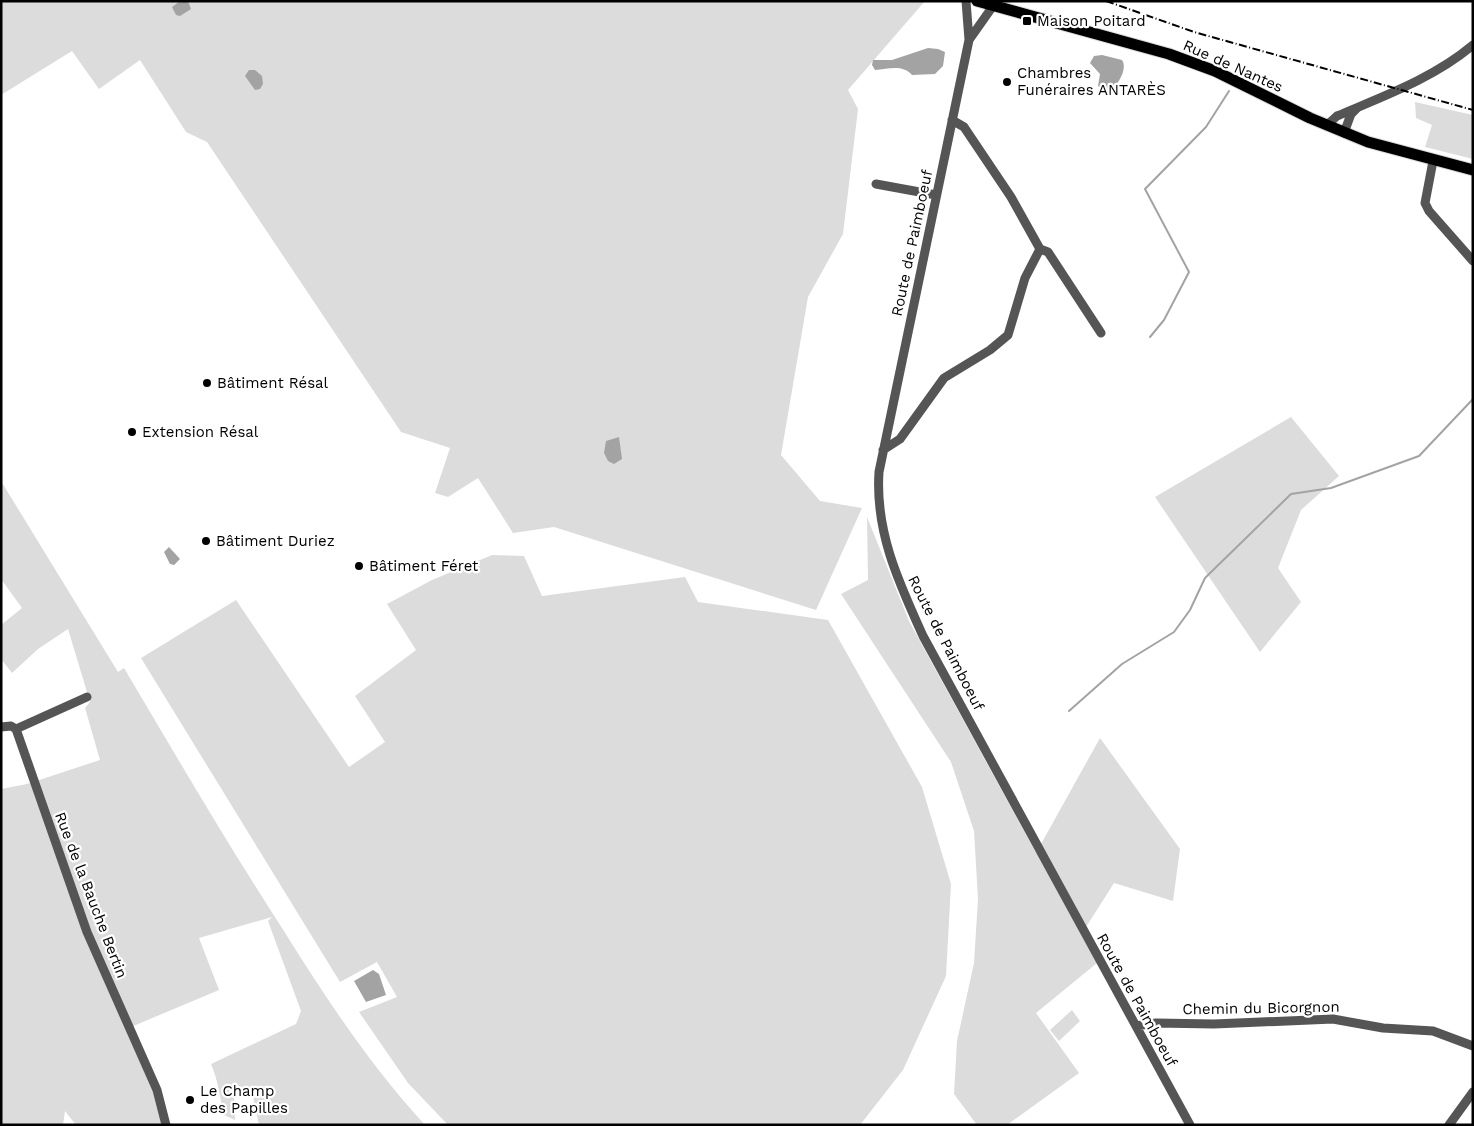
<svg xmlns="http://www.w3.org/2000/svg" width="1474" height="1126" viewBox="0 0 1474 1126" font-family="'Work Sans',sans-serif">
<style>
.green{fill:#dcdcdc}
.water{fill:#a3a3a3}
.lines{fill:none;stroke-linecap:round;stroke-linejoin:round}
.stream{stroke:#a3a3a3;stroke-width:2}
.major-casing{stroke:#dbdbdb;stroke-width:13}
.minor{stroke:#555;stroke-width:9}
.major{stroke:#000;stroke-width:11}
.rail{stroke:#000;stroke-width:2;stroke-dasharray:8 2.5 1 2.5;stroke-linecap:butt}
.poi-dot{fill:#000;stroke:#fff;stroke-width:2}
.labels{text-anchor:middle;stroke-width:4.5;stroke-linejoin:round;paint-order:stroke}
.poi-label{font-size:15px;fill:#000;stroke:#fff;text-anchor:start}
.street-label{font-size:15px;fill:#000;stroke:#fff}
</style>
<rect width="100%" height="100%" fill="#fff"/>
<!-- green -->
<path class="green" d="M1,1H925L848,90L858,109L843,234L808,297L781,455L820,501L862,508L816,610L554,527L513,533L478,478L448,497L435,493L450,448L401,432L207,142L186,132L140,60L99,89L72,51L1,95Z
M1415,102L1473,115V159L1425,147L1432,125L1416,118Z
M1291,417L1339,476L1301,510L1278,568L1301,602L1260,652L1155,497Z
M1,481L118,672L124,668C176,756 227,843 282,928C325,997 370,1065 425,1125H259L252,1092L234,1095L235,1120L224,1115C219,1095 219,1083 211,1064L296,1024L301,1011L268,921L272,917L199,938L219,990L131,1027L159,1088L170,1125H76L65,1111L63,1125L1,1124V789L27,784L100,760L85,708L90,702L68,629L38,649L12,673L1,659V625L22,608L1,579Z
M867,517L909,621L1036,853L1100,738L1180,849L1173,901L1114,883L1081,935L1097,963L1036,1013L1079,1073L1007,1125H977L954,1094L957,1041L974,963L978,899L974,831L951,762L841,594L868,580Z
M492,555L524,556L542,596L685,577L698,602L828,620L922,787L951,884L946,976L903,1070L860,1125H448L408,1083L359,1012L397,997L377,962L340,982L141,658L236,600L349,767L385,742L355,696L416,650L387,604L432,580Z
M1072,1010L1080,1021L1059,1041L1050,1030Z"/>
<!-- water -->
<path class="water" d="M180,1H188L191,9L180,16L176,15L172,7Z
M928,48L938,49L945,52L943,66L935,74L912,75C902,64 889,69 875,70L872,65L873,60H892Z
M1102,55L1122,60C1128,69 1118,85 1110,91L1103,90L1098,86L1100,74L1090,63L1094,56Z
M249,70H255L262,76L263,84L260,89L255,90L245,76Z
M619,437L622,459L614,464L608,461L604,453L606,441Z
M169,547L180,559L174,565L170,564L164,552Z
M373,970L379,974L386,995L366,1002L354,981Z"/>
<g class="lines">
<!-- stream -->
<path class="stream" d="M1150,337L1164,320L1189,272L1145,189L1206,127L1229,91
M1069,711L1122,664L1174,632L1190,610L1205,578L1291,494L1331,488L1419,456L1473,399"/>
<defs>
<path id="major" d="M977,1L1169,54L1215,71L1310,118L1368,142L1473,170"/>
</defs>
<!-- major casing -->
<use href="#major" class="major-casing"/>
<!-- minor -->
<path class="minor" d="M966,1L969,40L879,472C875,532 899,583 923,636L1190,1125
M969,40L993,6
M952,120L964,127L1011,197L1040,249L1048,252L1101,333
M1327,125L1337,116C1384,96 1434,78 1473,45
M1344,133L1351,114L1357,108
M1433,161L1425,203L1429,211L1473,261
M876,184L936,195
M883,450L900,439L944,378L990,350L1008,335L1025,278L1040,249
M1,727L11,726L16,729L87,932L157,1090L166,1125
M16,729L87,697
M1136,1026L1156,1023L1214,1024L1333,1019L1383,1028L1433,1031L1473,1046
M1449,1125L1473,1092"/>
<!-- major -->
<use href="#major" class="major"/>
<!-- rail -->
<path class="rail" d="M1106,1L1194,32L1473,110"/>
</g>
<!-- markers -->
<g class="poi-dot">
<rect x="1022" y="16" width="10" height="10" rx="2.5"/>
<circle cx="1007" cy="82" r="5"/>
<circle cx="207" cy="383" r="5"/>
<circle cx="132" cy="432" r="5"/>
<circle cx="206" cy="541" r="5"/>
<circle cx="359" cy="566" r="5"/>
<circle cx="190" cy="1100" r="5"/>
</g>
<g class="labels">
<!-- poi labels -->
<g class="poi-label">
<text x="1037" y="26">Maison Poitard</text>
<text x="1017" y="78">Chambres<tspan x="1017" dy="17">Funéraires ANTARÈS</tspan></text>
<text x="217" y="388">Bâtiment Résal</text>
<text x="142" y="437">Extension Résal</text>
<text x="216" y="546">Bâtiment Duriez</text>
<text x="369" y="571">Bâtiment Féret</text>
<text x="200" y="1096">Le Champ<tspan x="200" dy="17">des Papilles</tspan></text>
</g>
<!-- street labels -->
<g class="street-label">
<text transform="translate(1233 66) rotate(24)" y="5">Rue de Nantes</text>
<text transform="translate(912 243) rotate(-78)" y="5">Route de Paimboeuf</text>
<text transform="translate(946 643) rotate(63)" y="5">Route de Paimboeuf</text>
<text transform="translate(91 895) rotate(69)" y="5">Rue de la Bauche Bertin</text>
<text transform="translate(1137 1000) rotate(61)" y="5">Route de Paimboeuf</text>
<text transform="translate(1261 1008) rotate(-1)" y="5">Chemin du Bicorgnon</text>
</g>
</g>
<!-- border -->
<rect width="1474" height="1126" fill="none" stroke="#000000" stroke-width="5"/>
</svg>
